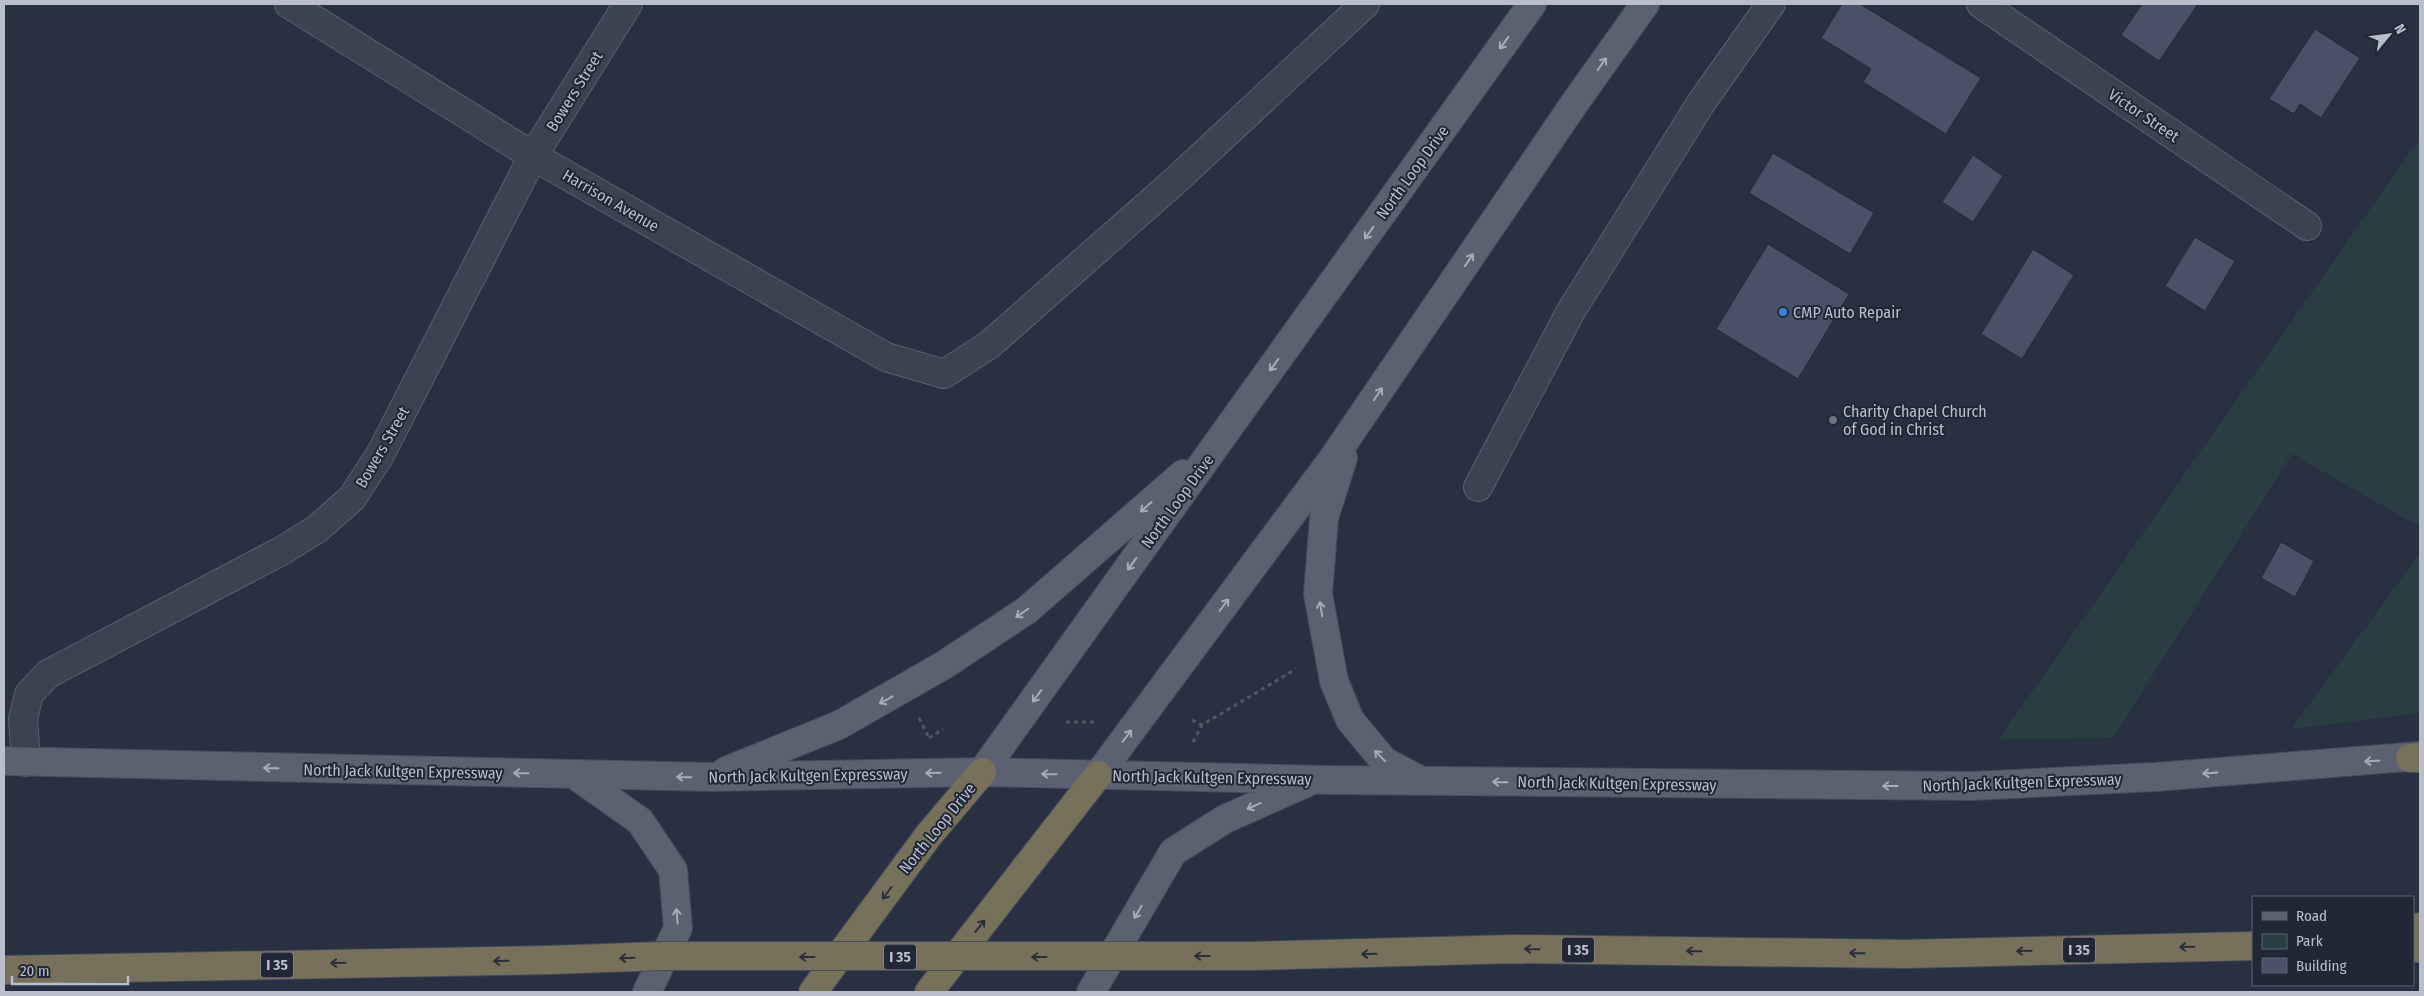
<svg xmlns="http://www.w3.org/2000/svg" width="2424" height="996" viewBox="0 0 2424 996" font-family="'Fira Sans Condensed',sans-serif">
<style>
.green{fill:#2a3d43}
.building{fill:#4a5166;stroke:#232939}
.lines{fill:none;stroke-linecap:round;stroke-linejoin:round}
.minor-casing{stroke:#5b606f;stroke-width:30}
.major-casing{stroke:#464b5b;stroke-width:30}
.highway-casing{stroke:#474d5c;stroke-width:30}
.path{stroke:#495a60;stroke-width:3;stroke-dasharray:4 4;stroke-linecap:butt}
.minor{stroke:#3d4252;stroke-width:28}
.major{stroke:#5b6171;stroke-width:28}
.highway{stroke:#77705a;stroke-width:28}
.highway-bridge-casing{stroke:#474d5c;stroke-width:30;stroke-linecap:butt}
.highway-bridge{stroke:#77705a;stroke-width:28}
.oneway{stroke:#a7abba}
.oneway2{stroke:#2a2e3a}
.shop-dot{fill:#3f7fe0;stroke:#212737;stroke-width:2}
.worship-dot{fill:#6b7280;stroke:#212737;stroke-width:2}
.labels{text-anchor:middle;stroke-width:4;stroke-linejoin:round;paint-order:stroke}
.shield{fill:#212737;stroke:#8c919f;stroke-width:1}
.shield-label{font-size:15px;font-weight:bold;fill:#babecc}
.street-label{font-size:16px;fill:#babecc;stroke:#212737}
.poi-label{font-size:16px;fill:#babecc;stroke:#212737;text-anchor:start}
</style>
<rect width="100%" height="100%" fill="#283042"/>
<!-- green -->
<path class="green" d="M2420,138V527L2292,454L2113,738L1999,739Z
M2420,553V713L2291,729Z"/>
<!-- building -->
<path class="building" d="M1842,4H1860L1981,78L1946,134L1863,82L1871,69L1821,38Z
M2142,4H2198L2159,61L2121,35Z
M2315,29L2360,58L2321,118L2300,104L2294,114L2269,99Z
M1773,153L1874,213L1850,254L1749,193Z
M1973,155L2003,176L1973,222L1942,202Z
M2195,237L2235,261L2205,311L2165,286Z
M1768,244L1849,294L1798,379L1716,329Z
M2033,249L2074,275L2022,359L1981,334Z
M2281,542L2314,561L2295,597L2261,578Z"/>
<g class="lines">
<defs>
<path id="minor" d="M289,4L533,156L886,357L944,374L989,345L1175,181L1365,4
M1981,4L2307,226
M1478,487L1571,311L1701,103L1771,4
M26,762L23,719L29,694L48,674L283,550L317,529L352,498L380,455L533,156L628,4"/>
<path id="major" d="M1343,458L1324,518L1318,594L1334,681L1350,720L1384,761L1416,778
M4,761L711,777L982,772L1329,780L1972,786L2155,777L2420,756
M726,771L839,725L944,665L1027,610L1183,474
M982,772L1532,4
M575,775L640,821L673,870L678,928L647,992
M1098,775L1334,457L1574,104L1645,4
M1091,992L1173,852L1225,819L1306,783"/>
<path id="highway" d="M2410,758H2420
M2413,928L2420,927
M2413,948H2420
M1251,956L1515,949L1905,954L2253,946
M4,970L549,960
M813,992L928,836L982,772
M929,992L1098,775"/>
</defs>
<!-- minor casing -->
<use href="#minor" class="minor-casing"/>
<!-- major casing -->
<use href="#major" class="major-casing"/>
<!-- highway casing -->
<use href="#highway" class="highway-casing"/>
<!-- path -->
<path class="path" d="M919,718L929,738
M1192,720L1202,725
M1066,722H1094
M929,738L943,729
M1193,742L1202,725L1296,669"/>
<!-- minor -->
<use href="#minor" class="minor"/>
<!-- major -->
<use href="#major" class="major"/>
<!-- highway -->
<use href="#highway" class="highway"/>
<defs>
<path id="highway-bridge" d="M549,960L662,956H1251"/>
</defs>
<!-- highway-bridge casing -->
<use href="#highway-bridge" class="highway-bridge-casing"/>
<!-- highway-bridge -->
<use href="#highway-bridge" class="highway-bridge"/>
</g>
<!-- one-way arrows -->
<defs><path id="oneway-shaft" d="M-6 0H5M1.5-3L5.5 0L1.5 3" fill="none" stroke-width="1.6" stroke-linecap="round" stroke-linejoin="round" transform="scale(1.25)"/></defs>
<g class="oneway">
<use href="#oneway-shaft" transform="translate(1504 43) rotate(126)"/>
<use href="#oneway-shaft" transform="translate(1602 64) rotate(-55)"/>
<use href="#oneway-shaft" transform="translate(1369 233) rotate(126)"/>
<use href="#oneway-shaft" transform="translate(1469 260) rotate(-56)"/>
<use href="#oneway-shaft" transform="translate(1274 365) rotate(126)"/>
<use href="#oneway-shaft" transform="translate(1378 394) rotate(-56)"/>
<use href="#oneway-shaft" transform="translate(1146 507) rotate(138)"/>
<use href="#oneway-shaft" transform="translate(1132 564) rotate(126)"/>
<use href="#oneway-shaft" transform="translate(1224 605) rotate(-53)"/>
<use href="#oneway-shaft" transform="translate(1321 609) rotate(-100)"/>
<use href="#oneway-shaft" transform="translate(1022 613) rotate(145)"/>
<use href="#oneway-shaft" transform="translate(1037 696) rotate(126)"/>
<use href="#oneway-shaft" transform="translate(886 700) rotate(151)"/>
<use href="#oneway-shaft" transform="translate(1127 736) rotate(-53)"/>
<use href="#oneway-shaft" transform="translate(1380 756) rotate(-134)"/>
<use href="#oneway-shaft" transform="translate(2372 761) rotate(176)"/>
<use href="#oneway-shaft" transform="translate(271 768) rotate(-179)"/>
<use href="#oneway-shaft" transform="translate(521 773) rotate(-179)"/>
<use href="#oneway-shaft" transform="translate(933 773) rotate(179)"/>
<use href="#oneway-shaft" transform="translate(2210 773) rotate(176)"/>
<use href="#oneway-shaft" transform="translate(1049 774) rotate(-179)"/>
<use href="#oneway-shaft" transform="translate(684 777) rotate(-179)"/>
<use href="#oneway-shaft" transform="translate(1500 782) rotate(-179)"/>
<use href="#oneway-shaft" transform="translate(1890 786) rotate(-180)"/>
<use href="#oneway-shaft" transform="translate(1254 806) rotate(156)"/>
<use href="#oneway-shaft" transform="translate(1138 912) rotate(120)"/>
<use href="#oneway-shaft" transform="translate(677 916) rotate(-95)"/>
</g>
<g class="oneway2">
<use href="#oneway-shaft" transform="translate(887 893) rotate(127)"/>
<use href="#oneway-shaft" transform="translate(980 926) rotate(-52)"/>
<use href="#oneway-shaft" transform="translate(2187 947) rotate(179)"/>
<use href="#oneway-shaft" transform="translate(1532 949) rotate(-179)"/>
<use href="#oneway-shaft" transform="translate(1694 951) rotate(-179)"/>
<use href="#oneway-shaft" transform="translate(2024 951) rotate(179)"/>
<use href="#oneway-shaft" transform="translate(1857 953) rotate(-179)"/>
<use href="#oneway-shaft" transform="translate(1369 954) rotate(178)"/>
<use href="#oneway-shaft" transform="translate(1202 956) rotate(180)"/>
<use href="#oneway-shaft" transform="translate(807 957) rotate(-180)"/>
<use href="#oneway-shaft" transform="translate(1039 957) rotate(180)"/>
<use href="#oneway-shaft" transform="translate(627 958) rotate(178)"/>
<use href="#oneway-shaft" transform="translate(501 961) rotate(179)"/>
<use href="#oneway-shaft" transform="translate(338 963) rotate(179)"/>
</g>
<!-- markers -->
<circle class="shop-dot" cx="1783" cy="312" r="5"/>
<circle class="worship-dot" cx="1833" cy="420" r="5"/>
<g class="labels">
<!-- shield labels -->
<g class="shield">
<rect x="1562" y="937.5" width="32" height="25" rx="4"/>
<rect x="2063" y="937.5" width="32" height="25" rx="4"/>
<rect x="884" y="944.5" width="32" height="25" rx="4"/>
<rect x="261" y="952.5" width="32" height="25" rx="4"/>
</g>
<g class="shield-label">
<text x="1578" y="955">I 35</text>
<text x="2079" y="955">I 35</text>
<text x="900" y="962">I 35</text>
<text x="277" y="970">I 35</text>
</g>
<!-- street labels -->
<g class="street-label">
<text transform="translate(574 91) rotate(-58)" y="6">Bowers Street</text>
<text transform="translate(2144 115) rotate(34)" y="6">Victor Street</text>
<text transform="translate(1412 172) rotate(-54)" y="6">North Loop Drive</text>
<text transform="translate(611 200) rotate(30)" y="6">Harrison Avenue</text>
<text transform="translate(382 447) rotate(-60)" y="6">Bowers Street</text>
<text transform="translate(1177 501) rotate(-54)" y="6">North Loop Drive</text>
<text transform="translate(403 771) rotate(1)" y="6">North Jack Kultgen Expressway</text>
<text transform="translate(808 775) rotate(-1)" y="6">North Jack Kultgen Expressway</text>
<text transform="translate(1212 777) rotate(1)" y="6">North Jack Kultgen Expressway</text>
<text transform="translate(2022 782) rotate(-2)" y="6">North Jack Kultgen Expressway</text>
<text transform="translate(1617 783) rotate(1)" y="6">North Jack Kultgen Expressway</text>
<text transform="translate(937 828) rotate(-51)" y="6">North Loop Drive</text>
</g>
<!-- poi labels -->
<g class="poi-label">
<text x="1793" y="318">CMP Auto Repair</text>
<text x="1843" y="417">Charity Chapel Church<tspan x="1843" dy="18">of God in Christ</tspan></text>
</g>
</g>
<!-- border -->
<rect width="2424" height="996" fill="none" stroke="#babecc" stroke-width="10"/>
<!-- legend -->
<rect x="2252" y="896" width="162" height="90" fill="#212737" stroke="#5e6373"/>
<rect x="2262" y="912" width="25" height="8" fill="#5b6171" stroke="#5e6373"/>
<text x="2296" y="921" font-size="15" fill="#babecc">Road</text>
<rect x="2262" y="934" width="25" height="15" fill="#2a3d43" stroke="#5e6373"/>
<text x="2296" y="946" font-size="15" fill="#babecc">Park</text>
<rect x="2262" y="958" width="25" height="15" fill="#4a5166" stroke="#5e6373"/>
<text x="2296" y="971" font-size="15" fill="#babecc">Building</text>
<!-- north arrow -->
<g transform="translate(2389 35) rotate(61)" stroke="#212737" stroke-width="4" paint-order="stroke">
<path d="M0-4L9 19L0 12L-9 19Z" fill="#babecc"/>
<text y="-8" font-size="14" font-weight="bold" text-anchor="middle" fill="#babecc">N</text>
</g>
<!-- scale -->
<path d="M12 976v8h116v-8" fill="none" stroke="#babecc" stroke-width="2.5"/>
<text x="20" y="976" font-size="15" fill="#babecc" stroke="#212737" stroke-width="4" paint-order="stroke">20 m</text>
</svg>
